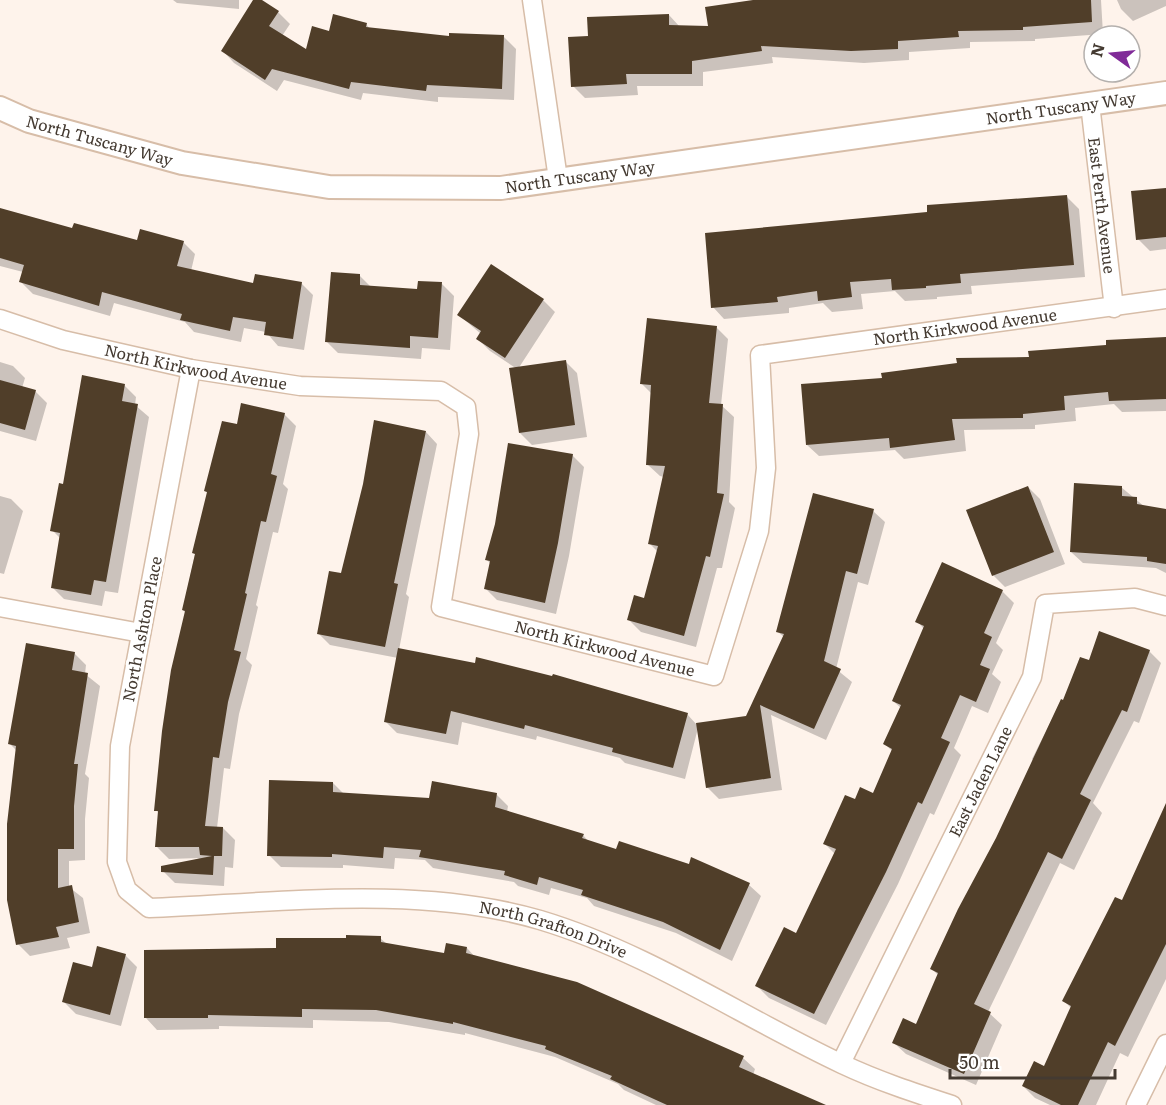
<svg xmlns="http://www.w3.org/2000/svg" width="1166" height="1105" viewBox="0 0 1166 1105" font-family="Literata,serif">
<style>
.shadow{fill:#0003}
.building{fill:#503e29}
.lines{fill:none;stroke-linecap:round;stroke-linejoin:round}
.minor-casing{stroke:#d7bda8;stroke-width:21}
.tertiary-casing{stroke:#d7bda8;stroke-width:26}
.minor{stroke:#fff;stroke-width:18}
.tertiary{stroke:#fff;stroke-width:22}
.labels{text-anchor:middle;stroke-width:6;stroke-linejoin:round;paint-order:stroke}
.street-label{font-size:16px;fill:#443a31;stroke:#fff}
</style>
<rect width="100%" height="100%" fill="#fef3eb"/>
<!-- shadow -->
<path class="shadow" d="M173,0H239V9L177,3Z
M255,0L278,12L290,24L282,36L307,52L330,33L366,24L370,29L450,38L504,37L516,49L514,100L438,97V102L363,93L361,100L284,80L277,91L234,63L223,51Z
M756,0H1101L1103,34L1035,39V41L970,42V48L909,52V60L864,63L772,57L773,63L703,72V86H637L638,95L585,98L573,86L589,37L669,15L680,27H709Z
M1117,0H1166V6L1133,21L1121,9Z
M1166,189V249L1150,251L1138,239Z
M1067,197L1079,209L1085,277L971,286L972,294L937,297V299L905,301L895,291L861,294L863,309L832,312L823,303L789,308V313L724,319L713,307L929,213Z
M0,209L73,230L138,242H183L195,254L191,271L255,285L301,283L313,295L304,350L278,346L266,332L244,328L241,342L194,332L185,322L114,303L110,316L33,294L21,282L23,272L0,266Z
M360,276L371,287L418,290L442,284L454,296L450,350L422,348L421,359L338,353L326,341Z
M543,300L555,312L518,369L565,361L577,373L587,437L532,445L520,433L517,369L490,351L478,339L481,334L459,315Z
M716,327L728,339L721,405L734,417L729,502L735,508L722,568H717L696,647L641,632L629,620L646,600L658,552L650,544L664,477L660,476L648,465L652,394L641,383Z
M1166,339V411L1122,412L1114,404L1075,408L1076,421L1035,425V429L964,430L966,451L904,459L895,450L819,456L807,445L883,379Z
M0,362L13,366L25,378L22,388L35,391L47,403L36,441L0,431Z
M124,385L136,397L135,405L149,417L118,593L105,591L102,606L64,599L52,587L61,539L52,530L64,486Z
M284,414L296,426L283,484L288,489L278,533L273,532L256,605L258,607L246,659L252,665L239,714L230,769L224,768L217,828H223L235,840L233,868L225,867L224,886L175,883L163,871L200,858L169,859L157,847L159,813L156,810L186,613L183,610L208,493L205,491L238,426Z
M426,432L437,444L406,594L409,597L399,650L687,714L697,725L747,717L784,637L778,632L873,511L885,522L868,585L858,582L836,669L852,682L826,740L771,715L782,790L719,799L707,787L698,728L685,779L625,763L620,758L537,736L536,740L462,722L458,745L397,733L385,721L398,658L330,645L318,633L342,575Z
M572,455L584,467L569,556L556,614L497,600L486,589L491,564L486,559Z
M1028,487L1040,499L1065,564L1005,587L993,575Z
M1121,487L1145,507L1166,510V573L1156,568L1083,563L1071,552Z
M0,496L11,499L23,511L4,574L0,573Z
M1002,591L1014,603L996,643L1003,650L992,674L1001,682L988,713L972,706L954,748L961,755L934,815L930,813L898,884L826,1025L769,998L757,986L796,935L835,854L825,844L855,801L874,795L893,752L885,744L901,708L893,701L924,629L917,621Z
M1149,651L1161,663L1139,723L1134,721L1093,803L1102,813L1074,870L1060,863L988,1012L1002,1025L976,1085L906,1054L894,1043L917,1026L939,976L932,969L1035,762L1032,759L1061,701L1064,702L1089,662Z
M74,653L86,665L85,674L100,686L85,774L89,778L85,819V860L69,861V887L83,898L90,933L67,938L70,948L30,956L18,944L17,751L10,744Z
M333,783L344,794L430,800L496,794L508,806L507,812L583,835L589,842L617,851L749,885L761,896L732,961L676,933L594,906L587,898L551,888L549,895L518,886L514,882L433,868L425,860L395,858L394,869L343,865V868L281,867L269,855Z
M1166,814V979L1128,1057L1120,1053L1096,1105H1050L1035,1098L1023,1086L1044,1068L1072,1009L1064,1001L1123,902Z
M380,938L387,944L445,955L467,948L475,957L743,1058L755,1069L753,1075L824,1105H656L624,1090L618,1084L555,1057L465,1033V1035L389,1022L313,1020V1028L219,1026V1029L157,1030L146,1018L277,949Z
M125,955L137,967L121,1026L76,1014L64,1002L93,969Z"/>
<!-- building -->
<path class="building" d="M253,0H262L279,11L269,26L306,49L312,26L329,31L333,14L367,23L366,27L449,36V33L504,35L502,89L427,85L426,91L351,82L349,89L272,69L265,80L221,51Z
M753,0H1091L1092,22L1023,27V30L958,31L959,37L898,41V49L851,51L761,46L762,51L692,61V74H626L627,84L571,87L568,37L588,36L587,17L669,14V25L708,26L705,7Z
M1166,188V237L1136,240L1131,191Z
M1067,195L1074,265L960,274L961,283L926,286V288L892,290L891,279L850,282L852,297L818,301L817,291L777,297L778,302L711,308L705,233L927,212V205Z
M0,208L72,228L74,223L137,240L140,229L184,241L177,266L253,283L255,274L302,282L293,339L264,335L266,322L233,317L230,331L180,320L182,314L102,292L99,306L19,282L24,265L0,258Z
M491,264L544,299L505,358L476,339L481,331L457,315Z
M331,272L360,274V285L417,289L418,281L442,282L438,338L410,336V348L325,342Z
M647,318L717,326L709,403L723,404L717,493L724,494L710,557L706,556L684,636L627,620L634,595L644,598L658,546L648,544L665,466L646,465L651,385L640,384Z
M1166,337V399L1109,401L1108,392L1064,396L1065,410L1023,414V418L952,419L955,440L890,448L889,438L806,445L801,384L882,378L881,373L957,363L956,358L1029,357L1028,351L1106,345V340Z
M566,360L575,425L519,433L509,368Z
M82,375L125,384L122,401L138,404L106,582L94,580L91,595L51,588L60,533L50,531L59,483L63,484Z
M0,380L36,390L25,430L0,423Z
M241,403L285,413L271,474L277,476L266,522L261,521L245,593L247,594L234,650L241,652L228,702L219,758L213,757L205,826L223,827L222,856H214L213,875L161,872V866L212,856L200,855L199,847H155L158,811H154L162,731L171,670L185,611L182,610L195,554L192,553L207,492L204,491L222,421L237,424Z
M374,420L426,431L394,583L398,584L385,647L317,634L329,571L341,573L363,484Z
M508,443L573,454L558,543L545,603L484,589L490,561L485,560L495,524Z
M1074,483L1122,486V496L1137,497V504L1166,509V564L1147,561V557L1070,552Z
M1028,486L1054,552L992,576L966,510Z
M813,493L874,509L857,574L846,571L824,661L841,669L814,729L760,705L771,778L706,788L696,723L746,716L784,634L776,632Z
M942,562L1003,590L984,633L992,637L980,665L990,669L976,702L960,695L941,738L950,742L922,804L918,802L886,872L814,1014L755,986L784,927L796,933L836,849L823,844L845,795L855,799L860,787L873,793L892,749L883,744L901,705L892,701L924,626L915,622Z
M1099,631L1150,650L1127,712L1122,710L1080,794L1091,800L1062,859L1048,852L974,1004L991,1012L964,1074L892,1043L903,1018L916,1024L938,973L930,969L958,909L996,838L1061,699L1063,700L1080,657L1089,660Z
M26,643L75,652L72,670L88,673L74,764H78L74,806V849H58V888L72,885L79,922L56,927L59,937L16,945L7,900V824L16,746L8,744Z
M398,648L475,663L476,657L552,676L553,674L688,713L673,768L612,752L613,748L525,725L524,729L451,711L446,734L384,722Z
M269,780L333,782V792L429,798L432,781L497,793L495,807L584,834L582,838L616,849L619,841L689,864L691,857L750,883L720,950L663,922L581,895L583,890L539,877L537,885L504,875L505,871L419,857L421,850L384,847L383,858L332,854V857L267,856Z
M1166,803V944L1115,1046L1108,1042L1078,1105H1061L1022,1086L1034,1061L1044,1066L1071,1006L1062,1001L1115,897L1122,900Z
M346,935L381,936V942L444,953L446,943L467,947L466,953L577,982L744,1056L739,1067L826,1105H667L610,1079L612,1076L545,1049L546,1046L453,1022V1024L376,1010L302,1009V1017L208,1015V1018H144V950L276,948V938H346Z
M97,946L126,954L110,1015L62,1002L73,962L92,967Z"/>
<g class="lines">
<defs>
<g id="minor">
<path d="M532,0L558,179"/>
<path id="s1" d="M1090,104L1114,308"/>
<path id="s2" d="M0,319L63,340L191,369L300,386L441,391L466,407L469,434L441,607L714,676L759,531L766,468L760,355L1166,299"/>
<path id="s3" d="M191,369L120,746L117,862L127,890L149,908C275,903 418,884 540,920C647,952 742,1017 842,1064C878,1081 915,1093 952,1105"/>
<path d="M0,607L141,633"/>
<path id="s4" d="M841,1063L1032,677L1045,604L1135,598L1166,606"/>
<path d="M1136,1105L1166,1044"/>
</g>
<g id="tertiary">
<path id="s5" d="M0,108L29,121L182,163L329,187L501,188L1166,93"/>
</g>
</defs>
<!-- minor casing -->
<use href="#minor" class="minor-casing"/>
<!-- tertiary casing -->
<use href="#tertiary" class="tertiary-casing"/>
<!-- minor -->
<use href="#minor" class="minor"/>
<!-- tertiary -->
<use href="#tertiary" class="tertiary"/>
</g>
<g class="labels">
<!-- street labels -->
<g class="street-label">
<text dy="6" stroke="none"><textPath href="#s5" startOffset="1077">North Tuscany Way</textPath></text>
<text dy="6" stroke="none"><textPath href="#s5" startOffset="105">North Tuscany Way</textPath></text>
<text dy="6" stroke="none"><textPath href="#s5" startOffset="591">North Tuscany Way</textPath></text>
<text dy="6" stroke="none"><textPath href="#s1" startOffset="102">East Perth Avenue</textPath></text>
<text dy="6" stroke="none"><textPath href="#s2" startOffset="1498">North Kirkwood Avenue</textPath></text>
<text dy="6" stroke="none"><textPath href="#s2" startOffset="202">North Kirkwood Avenue</textPath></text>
<text transform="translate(142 629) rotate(-79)" y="6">North Ashton Place</text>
<text dy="6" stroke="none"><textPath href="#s2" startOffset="850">North Kirkwood Avenue</textPath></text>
<text dy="6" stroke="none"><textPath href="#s4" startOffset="314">East Jaden Lane</textPath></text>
<text dy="6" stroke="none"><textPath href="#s3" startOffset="966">North Grafton Drive</textPath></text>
</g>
</g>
<!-- north arrow -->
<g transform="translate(1112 54) rotate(285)"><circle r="28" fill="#ffffff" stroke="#b4b0ad" stroke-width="1.5"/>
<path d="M0-4.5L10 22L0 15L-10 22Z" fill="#802a98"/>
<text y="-9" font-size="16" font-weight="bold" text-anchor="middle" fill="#443a31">N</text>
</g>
<!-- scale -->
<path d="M950 1069v9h165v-9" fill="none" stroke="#443a31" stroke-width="3"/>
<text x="959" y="1069" font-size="18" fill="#443a31" stroke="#ffffff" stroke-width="4.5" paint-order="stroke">50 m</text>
</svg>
